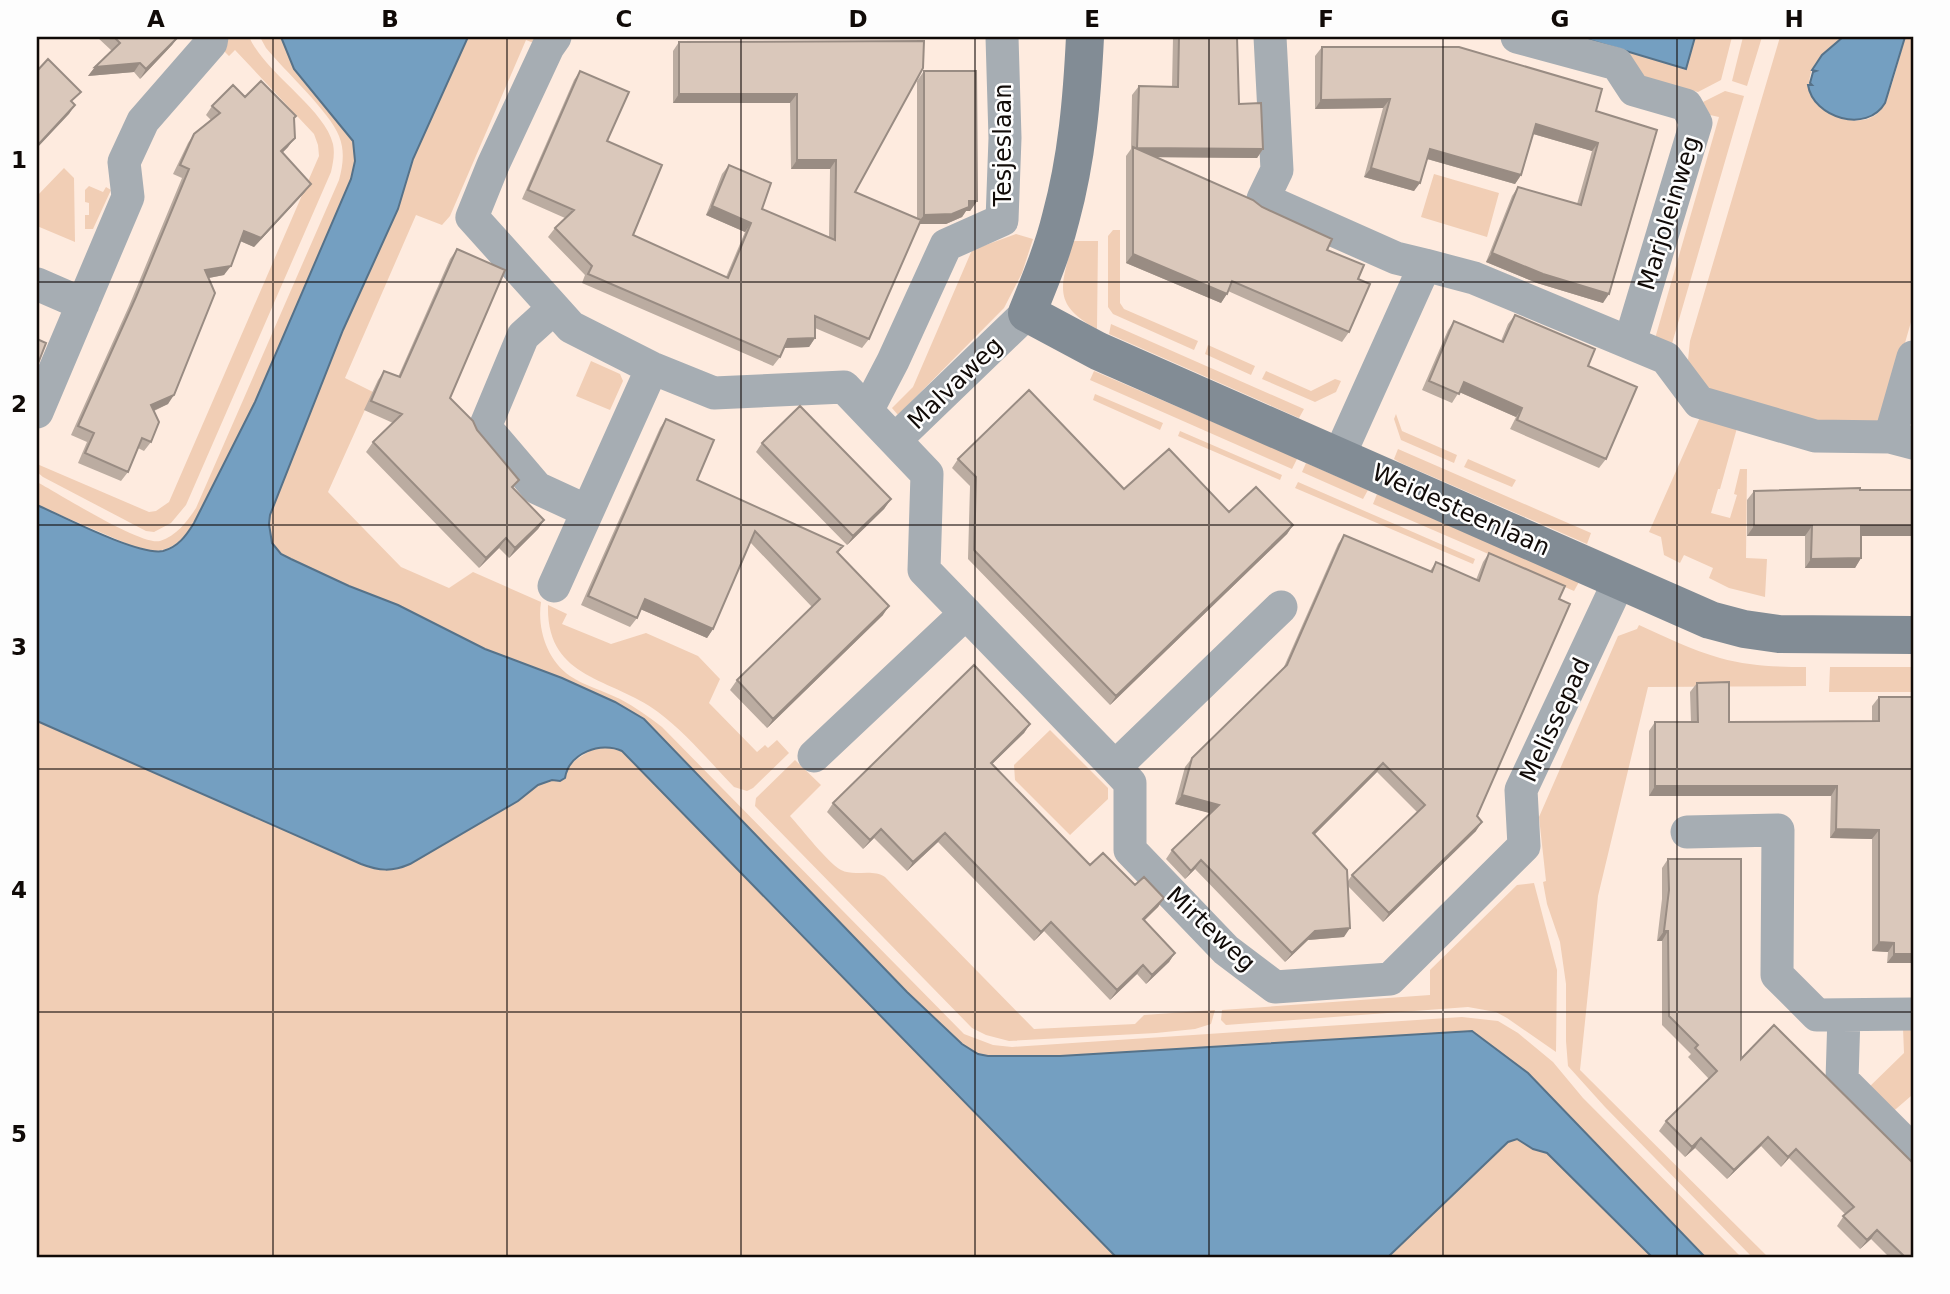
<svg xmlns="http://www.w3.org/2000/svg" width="1950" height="1294" viewBox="0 0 1950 1294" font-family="'DejaVu Sans',sans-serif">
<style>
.green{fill:#f1ceb5}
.water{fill:#749fc1;stroke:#567289;stroke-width:2}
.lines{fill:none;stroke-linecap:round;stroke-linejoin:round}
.street{stroke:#a6adb3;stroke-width:33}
.secondary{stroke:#828c95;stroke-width:38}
.wall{fill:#bbaca1;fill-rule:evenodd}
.shaded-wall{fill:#998c83}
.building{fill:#dac8bb;stroke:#998c83;stroke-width:2}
.grid{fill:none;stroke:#100a07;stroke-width:2;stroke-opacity:0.55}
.labels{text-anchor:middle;stroke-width:5;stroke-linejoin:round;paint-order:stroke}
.street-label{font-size:24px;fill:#100a07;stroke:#fdfdfd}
.neatline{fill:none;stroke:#100a07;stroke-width:2.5}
.grid-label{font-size:23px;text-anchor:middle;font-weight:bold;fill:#100a07}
</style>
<rect width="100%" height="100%" fill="#feebdf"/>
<!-- green -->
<path class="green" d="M226,37H249C266,74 324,108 333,144C335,154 333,163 331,172L186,505L171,523L154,532L146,531L43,477L37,472V464L149,512L156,511L169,502L319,156L318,145L314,134L235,50L229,56L224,51Z
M260,37H281L294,69L353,141L355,161L351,179L255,402L194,523C182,543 168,553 144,551L37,505V482C58,493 141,546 160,541C176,536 187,522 196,508L339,180C343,165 345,151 339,136C330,112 284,70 266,48Z
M468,37H539L536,44L526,40L450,216L442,225L416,215L345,378L373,392L328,492L401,567L449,588L473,572L541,602C537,629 547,660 570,676C585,686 604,691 620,699C635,707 649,717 662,727L964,1034L993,1045L1012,1047L1462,1017L1498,1021L1518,1033L1553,1062L1583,1098L1741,1257H1705L1528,1073L1472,1031L1060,1056H988L978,1054L962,1044L907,992L644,719L615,702L562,678L485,649L398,605L349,586L291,559L281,554L272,543L269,524L270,515L343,330L398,209L413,159Z
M1695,37H1732L1721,80L1698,92L1634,75L1623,49L1686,69Z
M1743,37H1762L1747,86L1732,81Z
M1780,37H1843C1834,47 1820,54 1813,67C1794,108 1855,134 1878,113C1890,102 1900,53 1905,37H1913V315L1882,423H1817L1701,386L1688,360L1690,341Z
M1725,91L1744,96L1671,347L1654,342L1719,117L1710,115L1703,102Z
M64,168L74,178L75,242L37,226V196Z
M1434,174L1499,193L1487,237L1421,217Z
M89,186L103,192L106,187L111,190L93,229H85V215H89V203L85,202V190Z
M1113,230H1120V303L1124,309L1198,341L1194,350L1113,314L1108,307V236Z
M1016,234L1033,239L1022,273L1004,308L898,415L892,408L913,387L972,250Z
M1073,241H1098L1097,329C1050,304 1062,284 1073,241Z
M1111,324L1304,409L1299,418L1109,334Z
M1208,345L1255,366L1251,375L1205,354Z
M591,361L620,374L623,381L610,410L576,396Z
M1094,371L1288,454L1297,459L1292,469L1090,380Z
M1266,371L1311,391L1335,379L1341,381L1336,392L1315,402L1262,379Z
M1095,394L1163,423L1160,430L1093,400Z
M1396,414L1402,431L1457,455L1454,463L1401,440L1394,419Z
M1700,417L1737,428L1720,489H1718L1711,513L1730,518L1737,495L1734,494L1740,469H1747L1746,558L1767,559L1765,597L1729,588L1709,578L1713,568L1684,555L1680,563L1664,555L1661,537L1649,532Z
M1180,431L1282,475L1280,480L1178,436Z
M1398,449L1591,533L1587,544L1401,463L1394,459Z
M1468,459L1516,480L1512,487L1464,467Z
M1306,463L1368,490L1363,499L1302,472Z
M1298,482L1475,559L1473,564L1295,488Z
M1377,494L1579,582L1574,591L1373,504Z
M548,605L567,614L562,624L611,644L646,633L698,656L720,679L709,703L757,752L765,745L768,748L777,740L789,753L753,788L747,791L734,787C710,762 686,733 658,712C611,677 546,680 548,605Z
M1639,625C1665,637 1692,650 1720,658C1748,666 1777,667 1806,667V686L1648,687L1598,896L1580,1070L1768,1257H1752L1605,1107L1568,1066L1566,1041V984L1560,942L1547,904L1543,882L1546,881L1539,817L1618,636L1637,629Z
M1830,667H1913V692H1829Z
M37,721L361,864L382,870L518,801L538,785L565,773L571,763L591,750L603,746L622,751L1116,1257H37Z
M1050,730L1108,788V799L1070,835L1015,780L1014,765Z
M795,760L821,785L790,816C802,829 827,862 841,870C854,877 872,868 885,877L1034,1029L1135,1024L1144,1015L1215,1010L1211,1024L1195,1029L1156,1033L1009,1041L986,1035L972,1028L755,806L756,798Z
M1534,883L1557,970L1556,1052L1507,1018L1496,1012L1468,1007L1226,1025L1221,1020L1222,1010L1430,995V970L1517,885Z
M1903,1028H1913V1098L1911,1096L1889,1115L1865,1091L1904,1053Z
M1512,1139C1522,1139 1535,1150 1547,1153L1652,1257H1388Z"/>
<!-- water -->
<path class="water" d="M281,37H468L413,159L398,209L343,330L270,515L269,524L272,543L281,554L291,559L349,586L398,605L485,649L562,678L615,702L644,719L907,992L962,1044L978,1054L988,1056H1060L1472,1031L1528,1073L1705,1257H1652L1547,1153L1533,1149L1517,1139L1508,1142L1388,1257H1116L622,751C601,741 569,753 565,778L560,781L552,780L538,785L518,801L410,864C392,872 379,871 361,864L37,721V505C62,516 139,556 163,551C178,547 186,536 194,523L255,402L351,179L355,161L353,141L294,69Z
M1579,37H1695L1686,69Z
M1843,37H1905L1885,103C1867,134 1813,118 1808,85H1812L1810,83L1813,72L1816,71L1812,70L1822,55Z"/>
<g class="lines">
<!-- street -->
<path class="street" d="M555,37L548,47L493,165L472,217L571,327L652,368L714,393L844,387L927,474L924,570L1115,767L1281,607
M1270,37L1277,170L1263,199L1396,258L1425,265
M1517,37L1617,64L1634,90L1686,105L1696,123L1630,342
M37,284L83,304
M554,308L523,336L485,427L537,488L587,511
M868,409L893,361L946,245L1002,220L1005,138L1002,37
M37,412L128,197L124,162L143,121L211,43L212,37
M1890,437L1913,357
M896,439L1027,313
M1339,456L1425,265L1474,278L1666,358L1699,402L1815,436L1890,437L1913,443
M554,586L652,368
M814,756L966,613
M1115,767L1130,783V850L1226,950L1275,987L1390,979L1524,846L1521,790L1620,579
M1687,832L1778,830L1777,975L1817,1015L1913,1014
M1844,1015L1842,1080L1913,1151"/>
<!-- secondary -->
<path class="secondary" d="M1085,37C1082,98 1077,158 1061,217C1053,250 1040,281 1027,313L1098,351L1710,620L1744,629L1779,634L1913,635"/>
</g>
<!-- wall -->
<path class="wall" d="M97,37H178L172,45L140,79L134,72L88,76L95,67L112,51Z
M1174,37H1237L1239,104L1263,149L1257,158L1156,157L1262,207L1327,250L1358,279L1349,332L1342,342L1228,291L1221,303L1126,263V156L1131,149L1132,95L1139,86L1172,87L1173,38Z
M924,41L855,192L917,218V81L924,71L977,201L970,211H966L962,217L946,224H919L869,339L862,348L815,328V338L809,347L784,348L780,357L773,366L582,283L585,275L548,237L555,228L565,218L522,199L574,80L580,71L607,141L633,235L726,277L745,232L706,215L722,174L729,165L762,209L829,237L830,169H791L790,103H673V51L679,42Z
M1322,47L1596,111L1657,130L1603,303L1537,283L1486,262L1512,196L1518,187L1577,204L1592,151L1533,134L1521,175L1515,184L1427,159L1414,191L1364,177L1383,108L1315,109V56Z
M245,97L294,119L288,147L282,153L311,184L304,193L254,247L240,241L224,275L209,278L168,404L154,411L151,442L144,451L138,448L128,472L121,481L78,463L87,442L71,435L129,306L182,178L173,174L188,143L194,134L211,120L206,115L212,106Z
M457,249L450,398L519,480L513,488L544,520L538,529L509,558L499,548L479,568L366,452L373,442L393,423L364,410L378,380L384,371L398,377L450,259Z
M1515,315L1588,366L1606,459L1599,468L1510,429L1516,417L1459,392L1452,403L1422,390L1448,330L1454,321L1501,341L1508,324Z
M666,419L697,480L843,546L838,553L883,615L767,728L730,690L737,680L812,607L750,542L713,629L707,638L640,609L637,618L630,627L581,605L660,428Z
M762,443L891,499L884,509L847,545L756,452Z
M958,459L1124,489L1293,525L1287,534L1110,705L968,559L970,486L952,468Z
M1860,490L1913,536H1861V558L1855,568H1805V536H1747V500L1754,491Z
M1344,535L1430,571L1436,562L1476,580L1483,562L1489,553L1559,599L1477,816L1476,831L1383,922L1348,886L1344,937L1308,940L1285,962L1195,869L1185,879L1166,859L1172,850L1211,813L1175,804L1185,767L1192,758L1283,669L1338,544ZM1377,772L1417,812L1352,875L1348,881L1314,835Z
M1697,683L1729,722L1872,721V706L1879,697H1913V963H1887L1888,952L1872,951V839L1830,838L1831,796H1649V731L1655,722H1691L1690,692Z
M1030,724L1024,733L992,764L1090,865L1164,898L1158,907L1144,921L1175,953L1169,962L1146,984L1137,974L1110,1000L1044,931L1034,941L938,842L907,871L874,838L863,849L827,812L833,803Z
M1668,859L1741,1059L1913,1257H1889L1871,1239L1860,1249L1837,1226L1845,1214L1789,1158L1781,1167L1761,1146L1727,1179L1695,1148L1685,1157L1659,1131L1666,1121L1709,1079L1688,1057L1691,1054L1662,1025V941H1657L1662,899V868Z"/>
<!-- shaded-wall -->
<path class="shaded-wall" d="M178,37L172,45L140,79L146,69Z
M140,63L134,72L88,76L95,67Z
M679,94H797L790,103H673Z
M1390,99L1383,108L1315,109L1321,100Z
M75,105L69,114L37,148V146Z
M1536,124L1598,143L1592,151L1530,133Z
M295,138L288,147L274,161L281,151Z
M1137,148L1263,149L1257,158L1133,157Z
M1430,149L1521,175L1515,184L1424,158Z
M797,160H836L830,169H791Z
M1371,168L1420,183L1414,191L1364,177Z
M311,184L304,193L254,247L238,240L244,231Z
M969,201H977L970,211H966L962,217L946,224H917L924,215Z
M712,206L751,223L745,232L706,215Z
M1492,253L1609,294L1603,303L1537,283L1486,262Z
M1133,254L1227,294L1221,303L1126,263Z
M231,266L224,275L198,280L205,270Z
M815,338L809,347L782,348L788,339Z
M1464,382L1522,408L1516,417L1457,391Z
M174,395L168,404L144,415L151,405Z
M891,499L884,509L847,545L853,536Z
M544,520L538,529L509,558L515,548Z
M1293,525L1287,534L1110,705L1116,696Z
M1754,526H1812L1805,536H1747Z
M1861,526H1913V536H1855Z
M506,538L499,548L479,568L486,558Z
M1861,558L1855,568H1805L1811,559Z
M645,599L713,629L707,638L638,608Z
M889,606L883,615L767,728L773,719Z
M1030,724L1024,733L984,772L991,763Z
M1383,763L1377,772L1307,842L1313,833Z
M1655,786H1837L1831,796H1649Z
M1182,795L1219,805L1213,814L1175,804Z
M1482,822L1476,831L1383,922L1389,913Z
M881,829L874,838L863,849L870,840Z
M1836,829L1879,830L1872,839L1830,838Z
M945,833L938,842L907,871L913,862Z
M1201,860L1195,869L1185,879L1191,871Z
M1164,898L1158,907L1136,928L1143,919Z
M1051,922L1044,931L1034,941L1041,932Z
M1350,928L1344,937L1308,940L1285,962L1292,953L1315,931Z
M1664,931H1668L1662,941H1657Z
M1879,942L1894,943L1888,952L1872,951Z
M1175,953L1169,962L1146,984L1152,975Z
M1894,954H1913V963H1887Z
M1143,965L1137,974L1110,1000L1117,990Z
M1768,1137L1761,1146L1727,1179L1734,1170Z
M1701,1138L1695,1148L1685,1157L1692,1147Z
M1796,1149L1789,1158L1781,1167L1788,1157Z
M1877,1230L1871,1239L1860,1249L1867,1240Z"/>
<!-- building -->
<path class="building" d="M114,37H178L146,69L140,63L95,67L120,43Z
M1179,37H1237L1239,104L1261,103L1263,149L1137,148L1139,86L1178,87Z
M924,41L923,68L855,192L921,220L869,339L815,316V338L788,339L780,357L588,274L592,266L555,228L574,210L528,190L580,71L629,92L607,141L662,165L633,235L728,278L751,223L712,206L729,165L771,183L762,209L835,240L836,160H797V94H679V42Z
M1322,47H1459L1602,89L1596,111L1657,130L1609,294L1543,274L1492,253L1518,187L1581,205L1598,143L1536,124L1521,175L1430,149L1420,183L1371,168L1390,99L1321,100Z
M48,59L81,92L71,101L75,105L37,146V71Z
M924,71H976L977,201H969V207L952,214L924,215Z
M261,81L296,116L294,118L295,138L281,151L311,184L261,238L244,231L231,266L205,270L215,293L174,395L151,405L159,422L151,442L142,438L128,472L85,453L94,433L78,426L136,297L189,169L180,165L194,134L220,113L212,106L233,85L245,97Z
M1133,147L1253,200L1262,207L1332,239L1327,250L1364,265L1358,279L1370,284L1349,332L1232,281L1227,294L1133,254Z
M457,249L505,270L450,398L473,421L477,430L519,480L512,487L544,520L515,548L506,538L486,558L373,442L402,414L371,401L384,371L400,377Z
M1515,315L1595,349L1588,366L1637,387L1606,459L1517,420L1522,408L1464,382L1459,394L1429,381L1454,321L1503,342Z
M37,339L46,343L37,366Z
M1029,390L1124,489L1169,449L1229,512L1256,487L1293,525L1116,696L974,550L976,477L958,459Z
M800,406L891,499L853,536L762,443Z
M666,419L714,440L697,480L843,546L837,552L889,606L773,719L737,680L820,599L755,531L713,629L645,599L637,618L588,596Z
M1860,488V490H1913V526H1861V558L1811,559L1812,526H1754V491Z
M1344,535L1432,572L1436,562L1479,581L1489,553L1565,586L1559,599L1570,604L1477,816L1482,822L1389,913L1352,875L1425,805L1383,763L1313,833L1347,870L1350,928L1315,931L1292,953L1201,860L1191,871L1172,850L1219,805L1182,795L1192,758L1287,665Z
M974,665L1030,724L991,763L1090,865L1103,853L1135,885L1144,877L1164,898L1143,919L1175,953L1152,975L1143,965L1117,990L1051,922L1041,932L945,833L913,862L881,829L870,840L833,803Z
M1729,682V722L1879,721V697H1913V954H1894V943L1879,942V830L1836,829L1837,786H1655V722H1698L1697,683Z
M1668,859H1741V1059L1774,1025L1913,1163V1257H1905L1877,1230L1867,1240L1843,1216L1854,1207L1796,1149L1788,1157L1768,1137L1734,1170L1701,1138L1692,1147L1666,1121L1717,1071L1695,1048L1698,1045L1669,1016L1668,931H1664L1669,890Z"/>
<!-- grid -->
<path class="grid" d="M273,37V1257M507,37V1257M741,37V1257M975,37V1257M1209,37V1257M1443,37V1257M1677,37V1257M37,282H1913M37,525H1913M37,769H1913M37,1012H1913"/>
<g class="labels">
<!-- street labels -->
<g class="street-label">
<text transform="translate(1003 145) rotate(-90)" y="8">Tesjeslaan</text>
<text transform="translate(1669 213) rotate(-73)" y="8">Marjoleinweg</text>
<text transform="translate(955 383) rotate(-44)" y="8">Malvaweg</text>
<text transform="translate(1461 510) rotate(24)" y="8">Weidesteenlaan</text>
<text transform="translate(1555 720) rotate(-65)" y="8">Melissepad</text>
<text transform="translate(1211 929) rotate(43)" y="8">Mirteweg</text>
</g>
</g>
<!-- border -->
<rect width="1950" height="1294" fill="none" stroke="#fdfdfd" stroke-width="77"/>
<rect x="38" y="38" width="1874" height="1218" class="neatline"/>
<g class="grid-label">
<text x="156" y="27">A</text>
<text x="390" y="27">B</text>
<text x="624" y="27">C</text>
<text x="858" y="27">D</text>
<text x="1092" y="27">E</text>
<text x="1326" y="27">F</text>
<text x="1560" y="27">G</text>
<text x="1794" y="27">H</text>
<text x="19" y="168">1</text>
<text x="19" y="412">2</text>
<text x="19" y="655">3</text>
<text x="19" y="898">4</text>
<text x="19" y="1142">5</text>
</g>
</svg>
